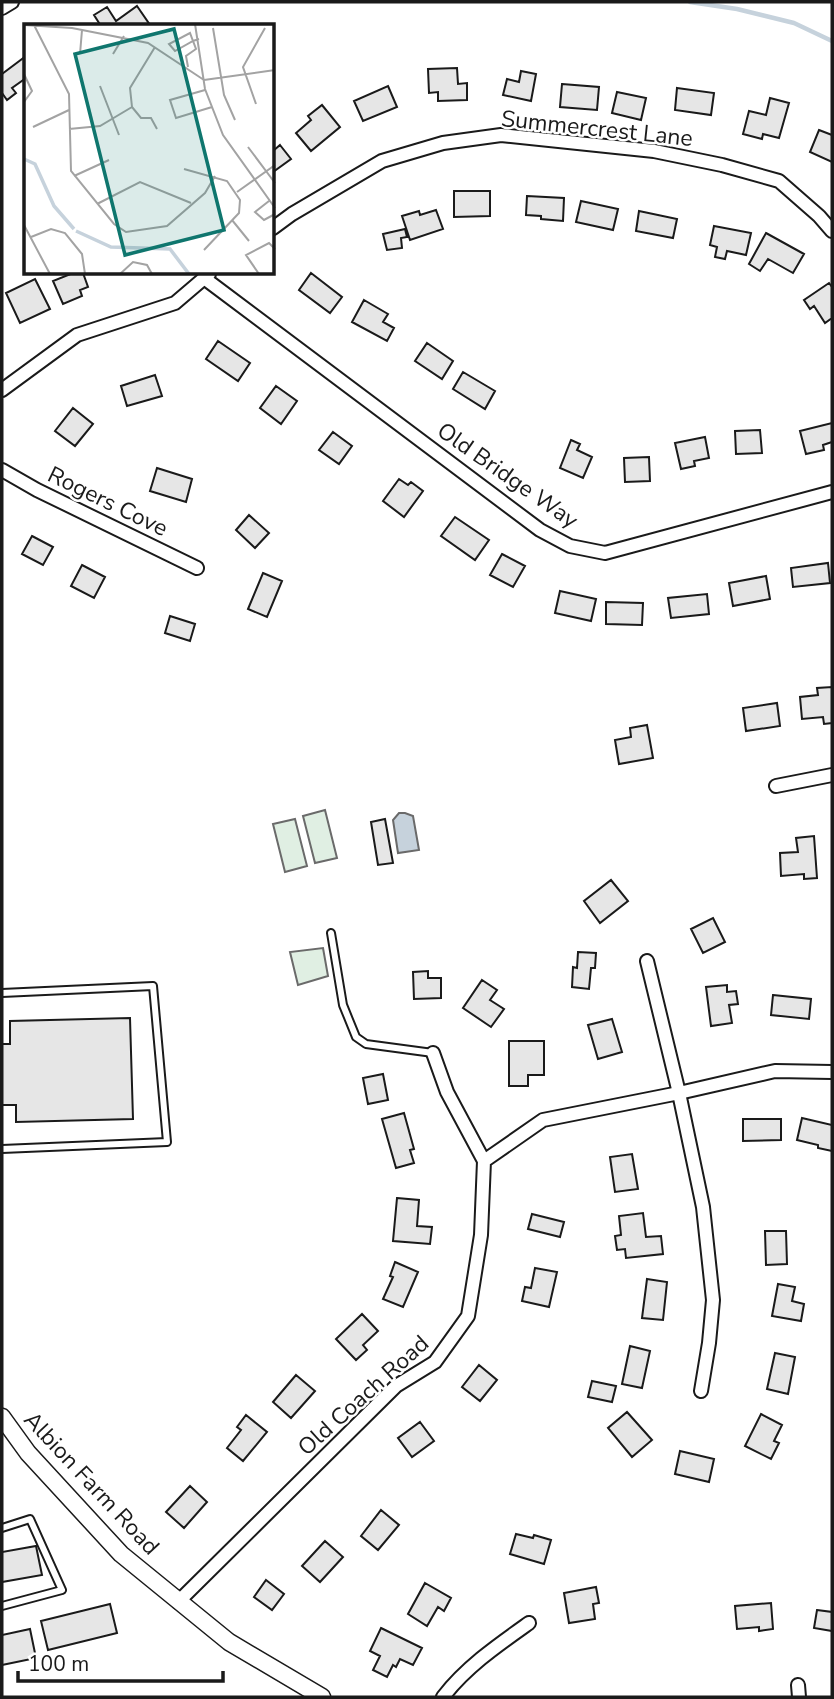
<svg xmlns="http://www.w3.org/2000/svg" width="834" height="1699" viewBox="0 0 834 1699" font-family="'Nunito Sans',sans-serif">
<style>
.green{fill:#e0efe3;stroke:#6a6a6a;stroke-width:2}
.water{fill:#c6d2dc;stroke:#6a6a6a;stroke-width:2}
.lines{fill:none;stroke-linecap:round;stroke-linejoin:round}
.stream{stroke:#c6d2dc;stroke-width:4.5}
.building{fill:#e6e6e6;stroke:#1a1a1a;stroke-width:2}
.service-casing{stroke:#1a1a1a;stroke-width:10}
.minor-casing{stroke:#1a1a1a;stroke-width:16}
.tertiary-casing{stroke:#1a1a1a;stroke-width:19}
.service{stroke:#fff;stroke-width:6}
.minor{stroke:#fff;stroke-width:12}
.tertiary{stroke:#fff;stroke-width:16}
.labels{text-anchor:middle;stroke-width:5;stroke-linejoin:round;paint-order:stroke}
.street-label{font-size:23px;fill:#1a1a1a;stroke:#fff}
.inset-river{fill:none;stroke:#c6d2dc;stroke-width:3.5}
.inset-road{fill:none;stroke:#a3a3a3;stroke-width:2}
.view{fill:#0f766e;fill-opacity:0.15;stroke:#0f766e;stroke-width:3.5}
.inset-edge{fill:none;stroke:#1a1a1a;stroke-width:3.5}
</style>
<rect width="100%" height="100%" fill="#fff"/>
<!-- green -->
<path class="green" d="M325,810L337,858L315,863L303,816Z
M295,819L307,866L285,872L273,824Z
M323,948L328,976L298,985L290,952Z"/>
<!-- water -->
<path class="water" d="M399,813H405L413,816L419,850L398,853L393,820Z"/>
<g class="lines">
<!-- stream -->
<path class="stream" d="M690,2L737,9L794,23L832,41"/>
</g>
<!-- building -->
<path class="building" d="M137,6L150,25L149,26H101L94,15L107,7L116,21Z
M26,56V78L12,88L16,93L7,100L2,93V74Z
M457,68L458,84L467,83V100L438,101V92L429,93L428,69Z
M521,71L536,74L531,101L503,95L507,79L519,82Z
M562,84L599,87L597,110L560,107Z
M388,86L397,107L363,121L354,101Z
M677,88L714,93L711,115L675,110Z
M617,92L646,98L641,120L612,113Z
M770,98L789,103L779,138L763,134L762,139L743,134L749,111L766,115Z
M322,105L340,127L311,151L296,133L311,120L308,116Z
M819,130L832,135V162L810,152Z
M280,145L291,159L273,172V151Z
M454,191H490V216L454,217Z
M527,196L564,198L563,221L541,219V216L526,215Z
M581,201L618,209L613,230L576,222Z
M436,210L443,229L410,240L402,216L419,211L420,215Z
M639,211L677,219L673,238L636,231Z
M714,226L751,233L746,255L727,251L725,259L715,257L717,247L710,245Z
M405,229L407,237L401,238L402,248L387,250L383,234Z
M766,233L804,254L793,273L768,259L760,271L749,264Z
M73,273H83L88,287L80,290L82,296L63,304L53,281Z
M311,273L342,297L330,313L299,290Z
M35,279L50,309L20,323L6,293Z
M829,283L832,287V318L825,323L814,306L810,309L804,300Z
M364,300L388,314L383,322L394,328L387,341L352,322Z
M218,341L250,363L238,381L206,359Z
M427,343L453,361L442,379L415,361Z
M463,372L495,391L485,409L453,389Z
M155,375L162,396L127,406L121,386Z
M276,386L297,401L281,424L260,408Z
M73,408L93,424L75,446L55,431Z
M832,423V442L823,445L824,450L806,454L800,431Z
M760,430L762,453L736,454L735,431Z
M333,432L352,446L339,464L319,450Z
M705,437L709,458L694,461L695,466L681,469L675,443Z
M571,440L580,444L577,450L592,457L583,478L560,468Z
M649,457L650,481L625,482L624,458Z
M157,468L192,479L186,502L150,491Z
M399,479L408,485L411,482L423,491L404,517L383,501Z
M249,515L269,533L255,548L236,530Z
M455,517L489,540L475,560L441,536Z
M32,536L53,547L43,565L22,554Z
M502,554L525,566L513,587L490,575Z
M828,563L830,583L793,587L791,568Z
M82,565L105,577L94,598L71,586Z
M263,573L282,581L267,617L248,609Z
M766,576L770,599L733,606L729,583Z
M560,591L596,599L591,621L555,613Z
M707,594L709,614L671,618L668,598Z
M606,602L643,603L642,625L606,624Z
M170,616L195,624L190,641L165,633Z
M832,687V723L824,724L823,717L802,719L800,697L818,695L817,688Z
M777,703L780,726L746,731L743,708Z
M647,725L653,758L619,764L615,740L631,737L630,728Z
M385,819L393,863L378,865L371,822Z
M814,836L817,878L804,879V874L781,876L780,853L798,852L796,838Z
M611,880L628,901L600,923L584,901Z
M713,918L725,942L703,953L691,929Z
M578,952L596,953L595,968H591L589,989L572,987L573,967L577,968Z
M428,971V978H441V998L414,999L413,972Z
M482,980L497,990L490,1000L504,1009L491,1027L463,1008Z
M727,985V992L736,991L738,1004L729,1005L732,1023L711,1026L706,987Z
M773,995L811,999L809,1019L771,1015Z
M130,1018L133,1119L16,1122V1105H2V1044H10V1021Z
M612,1019L622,1052L598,1059L588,1025Z
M509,1041H544V1075H528V1086H509Z
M383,1074L388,1100L368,1104L363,1078Z
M404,1113L414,1149L410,1150L414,1163L396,1168L382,1119Z
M802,1118L832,1125V1151L818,1148V1145L797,1140Z
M743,1119H781V1140L743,1141Z
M632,1154L638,1189L615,1192L610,1157Z
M397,1198L419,1200L417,1226L432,1227L430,1244L393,1241Z
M643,1213L646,1237L661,1236L663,1254L626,1258L625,1249L617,1250L615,1236L621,1235L619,1216Z
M532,1214L564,1222L560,1237L528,1229Z
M765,1231H786L787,1264L766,1265Z
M395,1262L418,1272L403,1307L383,1299L393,1277L390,1276Z
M535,1268L557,1272L549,1307L522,1301L525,1287L531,1288Z
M647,1279L667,1282L663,1320L642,1318Z
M778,1284L795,1287L792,1301L804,1304L801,1321L772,1316Z
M362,1314L378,1331L363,1345L367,1350L356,1360L336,1339Z
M630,1346L650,1351L642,1388L622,1384Z
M775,1353L795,1357L788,1394L767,1389Z
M479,1365L497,1380L480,1401L462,1387Z
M296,1375L315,1391L291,1418L273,1402Z
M592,1381L616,1386L612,1402L588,1397Z
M627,1412L652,1440L632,1457L608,1428Z
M761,1414L782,1425L774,1441L779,1443L771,1459L745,1446Z
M246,1415L267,1432L243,1461L227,1448L241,1430L237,1427Z
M420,1422L434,1441L412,1457L398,1438Z
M680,1451L714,1459L709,1482L675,1474Z
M190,1486L207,1502L184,1528L166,1512Z
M381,1510L399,1525L378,1550L361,1536Z
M516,1534L533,1538L534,1535L551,1540L544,1564L510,1554Z
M325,1541L343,1557L320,1582L302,1566Z
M36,1546L42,1575L2,1582V1552Z
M266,1580L284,1594L272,1610L254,1597Z
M425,1583L451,1598L444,1611L438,1607L427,1626L408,1614Z
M596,1587L599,1603L593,1604L595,1619L569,1623L564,1593Z
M771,1603L773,1629L759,1631V1627L737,1629L735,1606Z
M110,1604L117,1633L48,1650L41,1621Z
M817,1610L832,1612V1631L814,1628Z
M381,1628L422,1648L413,1665L400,1659L396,1667L393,1665L387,1677L373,1670L380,1656L370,1651Z
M30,1629L36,1658L2,1665V1635Z"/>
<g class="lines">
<defs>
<path id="service" d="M331,933L343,1005L356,1037L366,1044L433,1053
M2,993L153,986L167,1142L2,1149
M2,1528L30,1519L62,1590L2,1606"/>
<path id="minor" d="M2,8L12,2
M273,228L292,214L382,161L443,143L501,135L654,151L722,165L779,181L819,216L832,231
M204,278L540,530L570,546L605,553L832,492
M2,390L77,335L175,303L209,274
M2,470L37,490L197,568
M776,786L832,775
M647,961L679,1093L703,1207L713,1300L709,1343L701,1391
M433,1053L447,1092L484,1161
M484,1161L543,1120L679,1093L775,1071L832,1072
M178,1602L396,1386L435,1362L468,1316L481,1235L484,1161
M798,1685L799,1697
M443,1697C466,1667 498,1645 529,1623"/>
<path id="tertiary" d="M2,1417L28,1453L121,1554L229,1642L322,1697"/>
</defs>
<!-- service casing -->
<use href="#service" class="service-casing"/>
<!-- minor casing -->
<use href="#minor" class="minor-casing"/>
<!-- tertiary casing -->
<use href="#tertiary" class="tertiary-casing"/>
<!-- service -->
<use href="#service" class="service"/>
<!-- minor -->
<use href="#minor" class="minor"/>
<!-- tertiary -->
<use href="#tertiary" class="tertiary"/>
</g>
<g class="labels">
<!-- street labels -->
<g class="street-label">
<text transform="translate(597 128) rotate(6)" y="8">Summercrest Lane</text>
<text transform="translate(508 475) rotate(35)" y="8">Old Bridge Way</text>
<text transform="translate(108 501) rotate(26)" y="8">Rogers Cove</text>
<text transform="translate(363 1395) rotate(-42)" y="8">Old Coach Road</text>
<text transform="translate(92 1483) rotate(47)" y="8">Albion Farm Road</text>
</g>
</g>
<!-- overview -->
<g transform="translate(24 24)">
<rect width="250" height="250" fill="#fff"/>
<path class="inset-river" d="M0,135L11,140L30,182L50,205M52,207L87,223L146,225L165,250"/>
<path class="inset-road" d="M171,0L181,65L199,111L251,184M0,1L48,4L124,19L180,56M10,1L45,70L47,147L90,200L102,208L143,202L181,169L191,152M189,4L200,71L211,96M56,30L58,6M89,30L100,12M164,43L162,32L172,25L169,17L151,27L145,20L166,9L169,17L175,15M0,50L8,67L0,78M180,56L251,46M76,62L95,111M181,66L146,76L152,94L188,83M232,80L219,43L241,4M108,83L106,64L131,23M108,83L117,94H127L133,105M9,103L45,86M45,105L76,102L108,83M224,123L251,159M160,145L203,157L216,176L215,189L180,226M50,152L85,136M213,168L251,141M245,177L231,188L240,196L251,190M73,180L116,158L167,179M208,196L225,217M0,201L26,250M7,213L27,205L41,209L58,230L61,250M96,250L109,238L123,241L128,250M235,250L222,231L245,219L251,225"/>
<path class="view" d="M150,5L200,206L101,231L51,30Z"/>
<rect width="250" height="250" class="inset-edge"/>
</g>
<!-- border -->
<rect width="834" height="1699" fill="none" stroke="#1a1a1a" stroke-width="7"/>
<!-- scale -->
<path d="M18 1671v10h205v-10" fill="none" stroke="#1a1a1a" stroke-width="3.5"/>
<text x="28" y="1671" font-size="21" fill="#1a1a1a" stroke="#ffffff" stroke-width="5" paint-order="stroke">100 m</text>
</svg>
